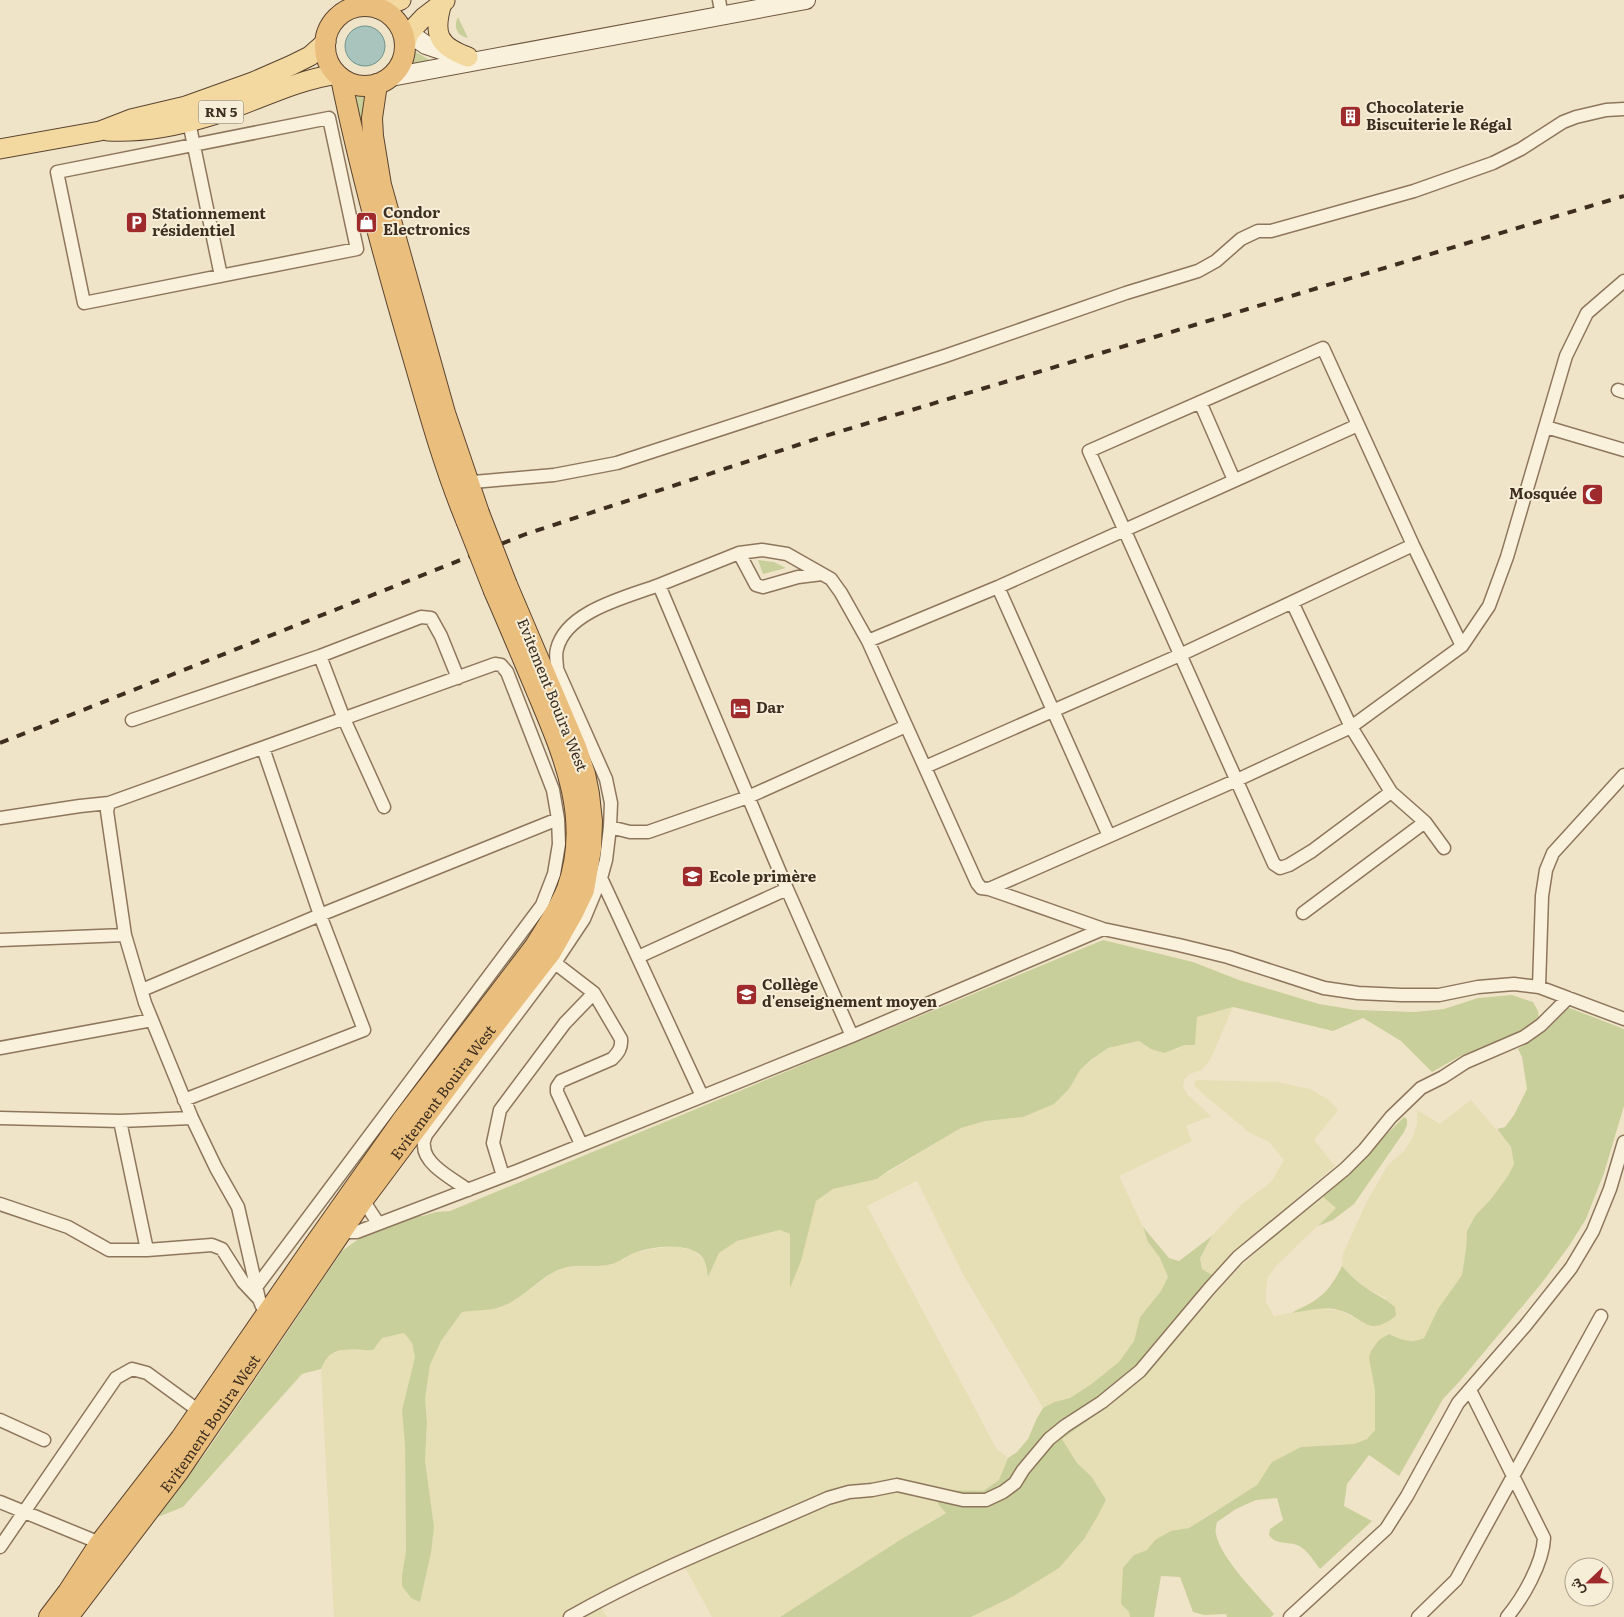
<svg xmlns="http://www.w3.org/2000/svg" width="1624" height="1617" viewBox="0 0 1624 1617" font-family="Literata,Vazirmatn,serif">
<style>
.farmland{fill:#e6deb5}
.green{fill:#c9cf9b}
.water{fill:#a9c4bc;stroke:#6f938a}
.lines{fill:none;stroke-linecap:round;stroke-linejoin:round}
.minor-casing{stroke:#8d765c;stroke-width:15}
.secondary-casing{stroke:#6f573f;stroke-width:20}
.primary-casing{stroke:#5b4430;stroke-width:21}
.trunk-casing{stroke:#5b4430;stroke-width:22}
.minor{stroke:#faf1dc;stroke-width:12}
.secondary{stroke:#faf1dc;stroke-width:18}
.primary{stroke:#f3d9a0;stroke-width:19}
.trunk{stroke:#eabe7c;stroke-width:20}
.rail{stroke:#3d2e20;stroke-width:4;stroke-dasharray:9 9;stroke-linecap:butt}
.trunk-bridge-casing{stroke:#5b4430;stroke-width:22;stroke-linecap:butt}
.trunk-bridge{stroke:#eabe7c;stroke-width:20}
.labels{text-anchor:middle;stroke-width:4;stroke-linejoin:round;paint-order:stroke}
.shield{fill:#f7eed8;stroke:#756857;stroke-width:1}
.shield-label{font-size:14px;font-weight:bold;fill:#3d2e20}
.poi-label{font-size:15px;font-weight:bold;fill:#3d2e20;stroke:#f7eed8;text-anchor:start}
.street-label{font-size:15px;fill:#3d2e20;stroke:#f7eed8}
</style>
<rect width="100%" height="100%" fill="#f0e4c8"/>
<!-- farmland -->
<path class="farmland" d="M1233,1007L1211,1058L1202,1070L1189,1074L1184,1080L1183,1087L1188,1095L1211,1116L1186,1126L1192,1141L1119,1176L1143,1227L1148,1242L1160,1258L1168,1277L1161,1291L1140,1317L1134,1341L1119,1362L1090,1385L1070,1398L1054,1402L1043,1408L964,1276L917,1181L867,1206L996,1448L1008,1458L999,1480L983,1491L943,1490L939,1505L946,1512L900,1540L780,1617H712L683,1564L599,1604L607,1617H334L321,1369L329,1355L346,1349L360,1351L382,1338L404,1333L412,1343L415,1357L402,1410L405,1445L406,1551L402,1575V1586L411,1598L420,1602L431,1553L434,1527L425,1460L427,1422L425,1399L430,1365L441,1341L462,1312L498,1307L515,1300L554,1272L571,1265H608L623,1260L634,1253L652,1249L675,1246L694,1251L704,1260L708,1276L719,1253L737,1241L780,1230L790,1234V1286L816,1201L833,1189L877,1179L961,1128L985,1121L1023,1117L1069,1089L1080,1070L1108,1048L1139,1041L1151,1049H1178L1185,1045H1195L1197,1017Z
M1196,1080L1277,1082L1310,1089L1329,1100L1338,1110L1314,1140L1335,1166L1234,1251L1212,1275L1202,1269L1200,1258L1212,1236L1241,1205L1271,1182L1284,1160L1269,1142L1250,1133L1204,1095L1195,1086L1194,1083Z
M1471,1100L1511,1147L1514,1164L1508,1176L1491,1199L1475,1216L1467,1231L1466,1249L1462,1275L1438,1309L1424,1338L1415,1343L1402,1340L1388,1334L1369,1358L1375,1390V1430L1367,1439L1354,1444L1301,1447L1272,1462L1257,1485L1205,1517L1192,1527L1155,1540L1147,1550L1134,1555L1123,1592L1121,1604L1129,1612L1130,1617H971L1012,1597L1091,1476L1077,1463L1062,1439L1123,1395L1240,1267L1289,1223L1323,1197L1336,1208L1277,1265L1268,1277L1266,1289V1302L1274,1316L1315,1309L1339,1310L1372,1327L1386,1298L1367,1289L1350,1275L1342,1266L1343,1254L1366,1203L1388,1165L1404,1151L1413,1137L1417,1124V1110L1440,1124Z"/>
<!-- green -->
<path class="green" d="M458,17L468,38C457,36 453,27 458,17Z
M414,51L433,62L413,67L407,63Z
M370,94L366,142L352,95Z
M758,560L774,562L786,568L763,574Z
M1103,940L1193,962L1239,980L1319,1004L1356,1010L1414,1012L1444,1009L1478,998L1512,995L1533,1002L1538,1011L1539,1021L1522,1033L1462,1055L1432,1072L1401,1041L1363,1018L1333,1031L1233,1007L1197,1017L1195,1045H1185L1164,1053L1151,1049L1139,1041L1108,1048L1091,1060L1080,1070L1069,1089L1054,1104L1023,1117L985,1121L961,1128L888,1171L877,1179L833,1189L816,1201L801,1261L790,1288V1234L780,1230L737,1241L719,1253L708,1277C707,1271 706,1263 703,1258C690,1241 652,1246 634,1253C625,1257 617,1264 607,1265C587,1268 573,1262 554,1272C535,1282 521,1300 500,1307C489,1311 474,1310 462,1312L441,1341L430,1365L425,1399L427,1422L425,1460L434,1527L431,1553L420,1602L411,1598L402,1586V1575L406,1551L405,1445L402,1410L415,1357L412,1343L404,1333L382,1338L373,1350C359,1351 342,1346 330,1355C326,1358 323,1365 321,1369L302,1374L183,1507L158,1517L207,1451L342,1251L371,1230L404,1216H423L436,1212L450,1211Z
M1567,1007L1624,1029V1106L1604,1173L1586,1219L1569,1246L1541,1284L1459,1382L1443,1399L1399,1476L1369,1455L1347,1484L1344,1506L1372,1521L1320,1569C1313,1560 1306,1547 1294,1544C1285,1542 1276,1545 1269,1535L1270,1529L1283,1520L1277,1498L1256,1500L1236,1509L1217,1522C1216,1526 1215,1530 1216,1534C1221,1559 1257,1594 1274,1614L1271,1617H1227L1226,1614L1204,1615L1193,1612L1180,1577L1161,1576L1154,1617H1130L1129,1612L1121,1604L1123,1568L1134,1555L1147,1550L1155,1540L1171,1531L1189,1528L1257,1485L1272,1462L1301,1447L1354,1444L1367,1439L1375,1430V1390L1369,1358L1371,1351L1379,1340L1389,1334C1402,1340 1411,1344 1424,1338L1438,1309L1462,1275L1466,1249L1467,1231L1475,1216L1491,1199L1508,1176L1514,1164L1511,1147L1497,1129L1505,1127L1514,1115L1527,1089L1522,1057L1518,1049C1537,1036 1554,1026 1567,1007Z
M1404,1117L1407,1119V1125L1404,1132L1354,1204L1333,1220L1318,1226L1336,1208L1323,1197L1365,1159L1382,1139Z
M1143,1227L1169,1258L1179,1261L1212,1236L1200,1258L1202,1269L1212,1275L1206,1282L1202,1308L1151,1370L1123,1395L1062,1439L1077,1463L1091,1476L1106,1500L1097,1517L1084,1539L1059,1568L1012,1597L971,1617H780L900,1540L946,1513L939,1505L936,1498L943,1490L983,1491L999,1480L1008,1458L1017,1452L1028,1439L1037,1418L1043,1408L1054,1402L1070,1398L1090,1385L1119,1362L1134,1341L1140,1317L1161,1291L1168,1277L1160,1258L1148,1242Z
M1342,1266C1349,1274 1357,1282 1366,1288C1376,1295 1385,1298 1395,1307L1396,1316C1366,1338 1366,1318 1339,1310C1324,1306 1306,1311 1291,1313C1319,1300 1328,1294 1342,1266Z"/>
<!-- water -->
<path class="water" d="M345 46a20 20 0 1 1 40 0a20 20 0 1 1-40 0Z"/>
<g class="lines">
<defs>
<path id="minor" d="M719,0L722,16
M329,118L357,249L84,303L57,172Z
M189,122L221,276
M1618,390L1624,392
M1200,402L1234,480
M1546,427L1624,450
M462,483L554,475L617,463L945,356L1126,293L1198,271L1216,261L1241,239L1258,231H1271L1414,191L1493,163L1521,149L1563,122L1576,117L1606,110L1624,109
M739,553L756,585L763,587L798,577L822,574
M998,587L1109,836
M1292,602L1351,727L1391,792L1425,822L1444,848
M868,641L998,587L1358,425
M320,656L344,719L384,807
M132,720L320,656L421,617L431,618L441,636L458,678
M925,767L1180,655L1413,545
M1391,792L1312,851L1289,865L1280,868L1274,864L1089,451L1323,348L1413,545L1462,646
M0,818L80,806L109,803
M610,827L630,832H648L748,797L906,726
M601,878L702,1096
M787,889L659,585L739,553L762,550L787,554L831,579L841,593L868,641L977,883L981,888L989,889L1237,780L1351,727L1462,646L1489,606L1507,557L1566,356L1587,313L1624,281
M989,889L1103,929L1179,945L1228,957L1324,988L1358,993L1401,995H1439L1478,987L1514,984L1539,987L1624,1019
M1303,913L1425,822
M0,940L125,935
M638,957L787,889L852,1036
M555,963L594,993L621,1039C622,1048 618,1053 612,1059L561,1081L557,1087V1092L581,1144
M1539,987L1542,896L1546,870L1553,853L1624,775
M142,990L320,915L558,819
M0,1048L152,1020
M184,1100L364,1030L320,915L263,748
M0,1118L120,1121L192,1118
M120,1121L147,1250
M503,1176L493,1143L500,1110L565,1023L594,993
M468,1190C455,1180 424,1165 424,1146C423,1143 425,1138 426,1135L550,970L584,919L601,878L606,860L610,827L611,803L606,779L557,669C557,662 555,655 557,649C566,611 627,597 659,585
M360,1197L363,1200L378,1223
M0,1204L68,1227L109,1250H147L212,1245L222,1249L243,1282L259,1299
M338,1229L343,1232H357L517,1171L852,1036L1103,929
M257,1286L542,905L554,874L559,844L558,819L553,790L507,672L501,665L495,664L109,803L107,811L125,935L145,1003L192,1118L216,1168L238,1207L259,1299L266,1316L270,1319
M1470,1390L1544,1538C1543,1563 1523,1598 1507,1617
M0,1420L44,1440
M0,1502L100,1543
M0,1547L116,1378L132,1369L147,1373L199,1411
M570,1617C652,1570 741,1537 828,1498L849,1492L872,1490L897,1485L963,1500H986L1003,1492L1015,1483L1023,1470L1049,1439L1065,1426L1102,1402L1140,1371L1209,1289L1238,1257L1345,1169L1364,1150L1391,1117L1421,1088L1443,1077L1466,1062L1524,1037L1541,1025L1568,998
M1290,1617L1386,1529L1407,1496L1458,1403L1525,1326L1571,1268L1593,1231L1610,1189L1624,1142
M1418,1617L1456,1580L1601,1316"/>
<path id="secondary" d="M400,27L426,45L459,56
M391,77L806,0"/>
<path id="primary" d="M442,3C433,33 437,46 468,57
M379,9L401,0
M405,47L409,33L424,17L445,1
M108,131C142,133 174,127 207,117C251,104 291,81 337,74
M0,149L100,131L131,119L186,106L253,82L292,65L310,56L326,42"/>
<g id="trunk">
<circle cx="365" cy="46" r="40"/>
<path d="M341,78C360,172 386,265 413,357C429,412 444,467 466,520"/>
<path d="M377,84L372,118L373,136L381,185L445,413L479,513"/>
<path d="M49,1617L68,1592L100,1543L181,1438L312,1248L403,1119L535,946C546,928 559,909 567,889C592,820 564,756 537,692C523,659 509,625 494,591"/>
<path id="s1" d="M68,1617L179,1471L363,1200L475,1050L551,952L574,911L584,890L591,849L592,821L589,794L585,774L576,747L507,585"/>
</g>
</defs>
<!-- minor casing -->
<use href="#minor" class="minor-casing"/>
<!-- secondary casing -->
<use href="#secondary" class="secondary-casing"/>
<!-- primary casing -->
<use href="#primary" class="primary-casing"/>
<!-- trunk casing -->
<use href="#trunk" class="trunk-casing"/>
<!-- minor -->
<use href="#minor" class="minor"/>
<!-- secondary -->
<use href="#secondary" class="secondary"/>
<!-- primary -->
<use href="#primary" class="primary"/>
<!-- trunk -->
<use href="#trunk" class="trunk"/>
<!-- rail -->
<path class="rail" d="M0,743L526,534L825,436L1624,196"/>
<defs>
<path id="trunk-bridge" d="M479,513L507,585
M466,520L494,591"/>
</defs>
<!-- trunk-bridge casing -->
<use href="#trunk-bridge" class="trunk-bridge-casing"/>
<!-- trunk-bridge -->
<use href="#trunk-bridge" class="trunk-bridge"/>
</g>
<!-- icons -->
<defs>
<symbol id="building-square" viewBox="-11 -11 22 22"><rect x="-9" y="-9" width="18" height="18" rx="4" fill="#9e2a2b" stroke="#f7eed8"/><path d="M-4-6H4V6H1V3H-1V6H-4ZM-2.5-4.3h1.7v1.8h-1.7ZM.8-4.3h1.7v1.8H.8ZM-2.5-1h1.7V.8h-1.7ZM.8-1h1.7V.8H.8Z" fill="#fff"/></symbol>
<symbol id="shop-square" viewBox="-11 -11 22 22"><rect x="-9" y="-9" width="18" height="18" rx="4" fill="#9e2a2b" stroke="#f7eed8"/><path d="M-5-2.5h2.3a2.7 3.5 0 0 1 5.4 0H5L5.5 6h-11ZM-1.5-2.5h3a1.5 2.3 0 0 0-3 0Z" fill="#fff"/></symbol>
<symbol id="parking-square" viewBox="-11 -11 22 22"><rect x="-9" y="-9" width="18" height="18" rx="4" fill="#9e2a2b" stroke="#f7eed8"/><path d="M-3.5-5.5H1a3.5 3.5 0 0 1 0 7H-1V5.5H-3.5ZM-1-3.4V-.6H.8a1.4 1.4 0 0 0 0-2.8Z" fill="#fff"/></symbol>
<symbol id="mosque-square" viewBox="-11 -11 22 22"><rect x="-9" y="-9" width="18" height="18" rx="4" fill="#9e2a2b" stroke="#f7eed8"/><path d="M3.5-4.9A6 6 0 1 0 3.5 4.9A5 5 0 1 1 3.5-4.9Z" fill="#fff"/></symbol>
<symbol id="hotel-square" viewBox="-11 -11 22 22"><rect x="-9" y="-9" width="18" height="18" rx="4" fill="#9e2a2b" stroke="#f7eed8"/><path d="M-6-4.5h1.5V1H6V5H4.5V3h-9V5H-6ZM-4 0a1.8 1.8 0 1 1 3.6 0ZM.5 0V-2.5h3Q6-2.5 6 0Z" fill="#fff"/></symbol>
<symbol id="school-square" viewBox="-11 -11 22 22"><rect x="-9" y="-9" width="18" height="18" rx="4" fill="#9e2a2b" stroke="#f7eed8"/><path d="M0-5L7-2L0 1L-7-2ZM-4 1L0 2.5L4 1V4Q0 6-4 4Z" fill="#fff"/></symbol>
</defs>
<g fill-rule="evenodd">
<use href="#building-square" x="1338" y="104" width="25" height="25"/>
<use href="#shop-square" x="354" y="210" width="25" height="25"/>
<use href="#parking-square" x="124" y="210" width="25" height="25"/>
<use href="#mosque-square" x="1580" y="482" width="25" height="25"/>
<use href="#hotel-square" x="728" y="696" width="25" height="25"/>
<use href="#school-square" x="680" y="864" width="25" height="25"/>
<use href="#school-square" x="734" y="982" width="25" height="25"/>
</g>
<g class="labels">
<!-- shield labels -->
<rect class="shield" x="198.5" y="100.5" width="45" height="23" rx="4"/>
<g class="shield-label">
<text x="221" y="117">RN 5</text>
</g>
<!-- poi labels -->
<g class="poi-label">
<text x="1366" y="113">Chocolaterie<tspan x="1366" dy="17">Biscuiterie le Régal</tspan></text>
<text x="383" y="218">Condor<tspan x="383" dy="17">Electronics</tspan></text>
<text x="152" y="219">Stationnement<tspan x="152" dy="17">résidentiel</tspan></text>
<text x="1577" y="499" text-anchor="end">Mosquée</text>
<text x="756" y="713">Dar</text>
<text x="709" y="882">Ecole primère</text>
<text x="762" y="990">Collège<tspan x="762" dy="17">d'enseignement moyen</tspan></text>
</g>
<!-- street labels -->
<g class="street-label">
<text transform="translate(552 695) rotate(68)" y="5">Evitement Bouira West</text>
<text dy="5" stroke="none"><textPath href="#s1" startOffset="645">Evitement Bouira West</textPath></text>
<text dy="5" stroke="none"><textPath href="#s1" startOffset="240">Evitement Bouira West</textPath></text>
</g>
</g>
<!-- north arrow -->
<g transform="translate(1589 1582) rotate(248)"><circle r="24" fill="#f7eed8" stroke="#ada18e"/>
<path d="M0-4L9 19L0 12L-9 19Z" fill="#9e2a2b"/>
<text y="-8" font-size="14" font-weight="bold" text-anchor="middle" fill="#3d2e20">ش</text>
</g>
</svg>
